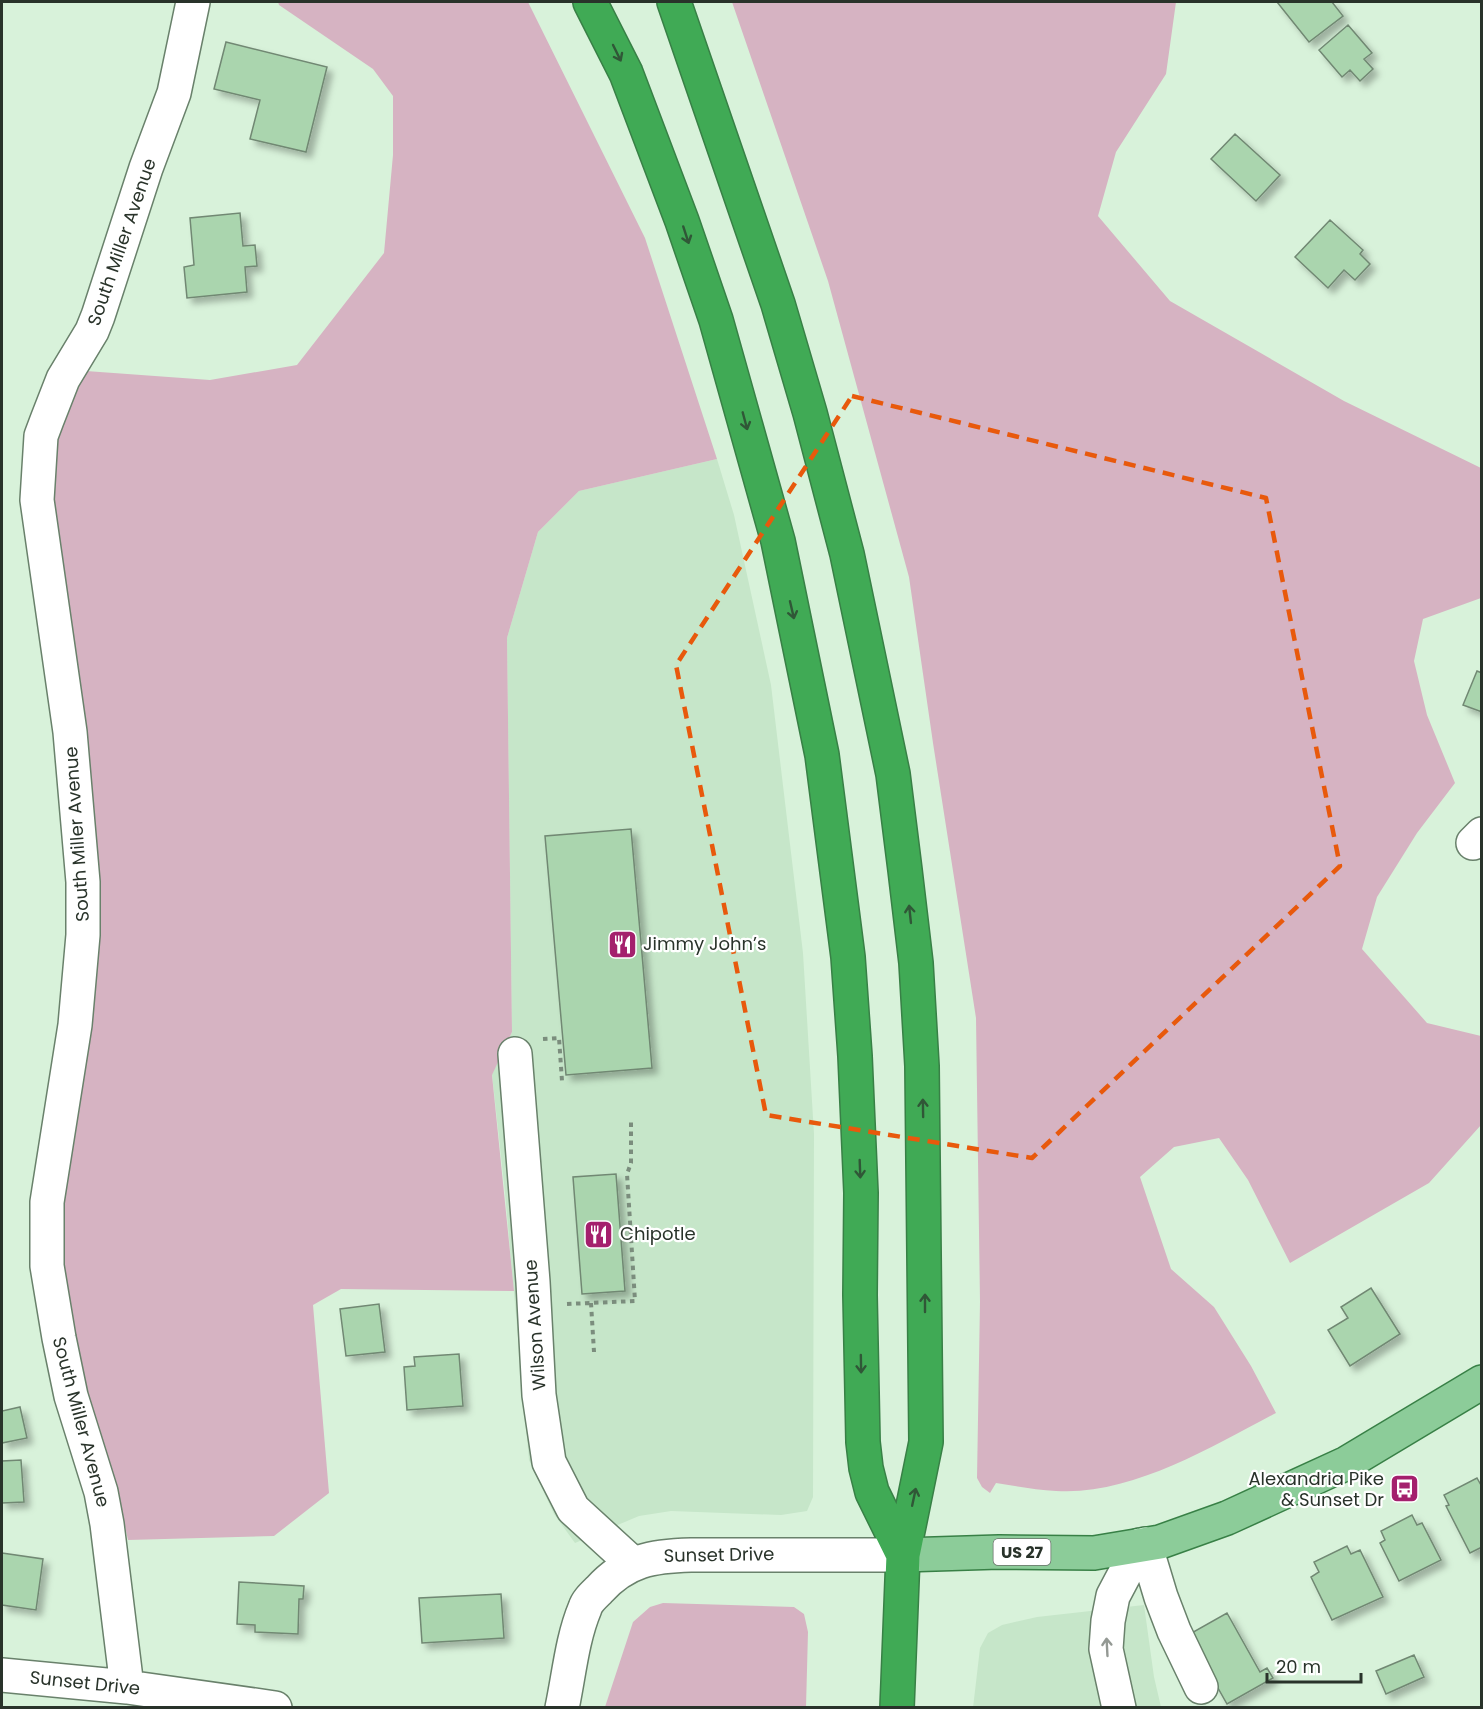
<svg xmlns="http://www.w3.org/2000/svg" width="1483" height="1709" viewBox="0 0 1483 1709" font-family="Poppins,sans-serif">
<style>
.built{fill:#c6e6c9}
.green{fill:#d6b3c2}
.building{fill:#aad5ae;stroke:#718873;stroke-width:1.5;filter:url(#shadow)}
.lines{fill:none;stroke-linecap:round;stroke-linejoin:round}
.minor-casing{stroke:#69816b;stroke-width:36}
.major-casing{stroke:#388046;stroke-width:36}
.highway-casing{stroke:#388046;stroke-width:36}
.path{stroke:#7b8d7d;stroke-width:4;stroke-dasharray:4.5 4.5;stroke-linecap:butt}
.minor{stroke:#fff;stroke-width:33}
.major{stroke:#8ccc99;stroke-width:33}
.highway{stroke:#40aa55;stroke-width:33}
.oneway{stroke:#305737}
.oneway2{stroke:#949994}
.marked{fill:none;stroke:#e8590c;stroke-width:4.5;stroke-dasharray:12 8;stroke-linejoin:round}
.labels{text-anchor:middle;stroke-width:4.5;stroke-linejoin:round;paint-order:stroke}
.shield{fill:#fff;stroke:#69706a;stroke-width:1.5}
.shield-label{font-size:16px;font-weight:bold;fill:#29332a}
.street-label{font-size:18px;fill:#29332a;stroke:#fff}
.poi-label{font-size:18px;fill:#29332a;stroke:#fff;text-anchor:start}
</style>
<defs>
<filter id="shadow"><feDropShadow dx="5.5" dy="5.5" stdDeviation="3" flood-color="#0004"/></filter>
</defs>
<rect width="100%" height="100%" fill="#d8f2da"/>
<!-- built -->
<path class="built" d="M717,459L734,515L771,685L803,953L814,1134L813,1497L807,1511L781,1515L671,1511L639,1516L575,1543L554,1514L529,1460L505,1193L492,1074L512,1032L507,638L538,532L579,491Z
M1144,1605L1154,1677L1161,1707L973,1708L980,1648L988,1633L1002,1625L1037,1617Z"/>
<!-- green -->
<path class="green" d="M278,2H528L645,238L717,459L579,491L538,532L507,638L512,1032L492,1075L514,1291L341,1289L313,1305L329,1493L274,1536L128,1540L114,1476L69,1332L60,1242L65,1161L91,998L49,505L56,426L86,371L210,380L297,365L384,253L393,155V96L373,69L279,5Z
M732,2H1176L1166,74L1116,152L1098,216L1170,301L1344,401L1481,468V598L1423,619L1414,661L1427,715L1455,783L1417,833L1377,897L1362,949L1427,1023L1481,1036V1125L1429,1183L1290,1263L1248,1180L1219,1138L1174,1147L1140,1177L1171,1269L1214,1307L1251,1366L1276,1413C1211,1447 1131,1496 1056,1491C1036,1490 1016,1486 996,1483L990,1493L982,1487L977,1478L980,1302L976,1018L933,743L909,577L828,281Z
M663,1603L794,1607L804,1614L808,1632L806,1707H605L633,1622L650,1607Z"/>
<!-- building -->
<path class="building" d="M1277,2H1332L1343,16L1309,42Z
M1348,25L1372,53L1364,59L1373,69L1360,81L1350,70L1342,77L1319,50Z
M226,42L327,67L306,152L250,139L260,100L214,89Z
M1235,134L1280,175L1256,201L1211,159Z
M240,213L243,246L255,245L257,266L245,267L247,292L187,298L184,267L194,265L190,218Z
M1330,220L1363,250L1360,254L1370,264L1355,280L1344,270L1328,288L1295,257Z
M1477,671L1482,673V712L1463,705Z
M631,829L652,1068L566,1075L545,836Z
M616,1174L625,1291L582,1294L573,1177Z
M1371,1288L1400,1334L1350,1366L1328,1330L1348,1318L1341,1307Z
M379,1304L385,1352L346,1356L340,1309Z
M459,1354L463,1406L407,1410L404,1367L415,1366L414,1357Z
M20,1407L27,1438L2,1443V1411Z
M21,1460L24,1502L2,1503V1461Z
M1477,1478L1482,1487V1547L1470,1553L1446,1506L1449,1505L1444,1495Z
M1412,1515L1417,1525L1422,1523L1441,1560L1399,1581L1380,1543L1385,1540L1381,1531Z
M1347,1546L1351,1554L1360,1550L1383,1597L1332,1620L1311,1577L1319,1572L1314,1562Z
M2,1553L43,1559L36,1610L2,1605Z
M239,1582L304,1586L303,1599H299L298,1634L255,1632V1625L237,1624Z
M501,1594L504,1638L422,1643L419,1598Z
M1227,1613L1260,1672L1267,1668L1273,1678L1227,1704L1188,1635Z
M1414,1655L1424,1677L1386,1694L1376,1671Z"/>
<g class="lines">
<defs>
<path id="minor" d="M1473,843L1482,834
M515,1054L533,1282L539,1395L549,1462L573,1509L632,1563
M1145,1544L1161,1597L1174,1631L1201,1687
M2,1675L127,1687L275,1708
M127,1687L107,1524L101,1492L71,1396L59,1338L47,1266V1202L75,1025L83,935V882L70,732L37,500L41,436L47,420L63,379L92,331L98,316L146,168L174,93L193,2
M562,1708C569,1675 572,1639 585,1608C587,1601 594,1595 599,1590C626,1560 653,1556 691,1555H903
M1119,1708L1106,1649L1108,1621L1113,1596L1140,1545"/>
<path id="major" d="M903,1555L999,1552L1094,1553L1160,1542L1227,1518L1347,1463L1482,1382"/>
<path id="highway" d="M590,2L626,73L682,221L716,320L778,541L822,755L848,957L855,1056L861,1193L860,1295L863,1442L866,1468L872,1492L903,1555
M674,2L778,304L810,413L847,554L893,774L905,870L916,963L922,1066L926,1442L903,1555L897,1708"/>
</defs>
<!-- minor casing -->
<use href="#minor" class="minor-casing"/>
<!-- major casing -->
<use href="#major" class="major-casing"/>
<!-- highway casing -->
<use href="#highway" class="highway-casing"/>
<!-- path -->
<path class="path" d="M543,1039L559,1038L562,1081
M591,1303L594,1352
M567,1304L635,1301L627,1174L631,1163V1122"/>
<!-- minor -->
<use href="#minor" class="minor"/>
<!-- major -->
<use href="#major" class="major"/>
<!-- highway -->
<use href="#highway" class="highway"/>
</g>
<!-- one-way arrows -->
<defs><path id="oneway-shaft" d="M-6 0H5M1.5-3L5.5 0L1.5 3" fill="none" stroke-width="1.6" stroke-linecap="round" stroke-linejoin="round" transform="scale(1.5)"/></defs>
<g class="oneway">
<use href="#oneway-shaft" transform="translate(617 53) rotate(64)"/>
<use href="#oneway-shaft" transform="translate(686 235) rotate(72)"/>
<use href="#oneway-shaft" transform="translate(745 421) rotate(75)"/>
<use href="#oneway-shaft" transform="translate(792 610) rotate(77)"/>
<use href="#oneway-shaft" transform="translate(910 914) rotate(-96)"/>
<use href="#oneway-shaft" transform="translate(923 1108) rotate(-91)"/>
<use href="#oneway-shaft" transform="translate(860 1169) rotate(88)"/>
<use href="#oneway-shaft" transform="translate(925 1303) rotate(-90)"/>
<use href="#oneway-shaft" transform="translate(861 1364) rotate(89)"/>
<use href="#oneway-shaft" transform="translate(914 1497) rotate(-78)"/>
</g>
<use class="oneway2" href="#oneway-shaft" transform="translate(1107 1647) rotate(-93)"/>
<!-- marked area -->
<path class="marked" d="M852,396L1266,498L1340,866L1032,1158L766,1115L676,665Z"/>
<!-- icons -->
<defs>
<symbol id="restaurant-square" viewBox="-11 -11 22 22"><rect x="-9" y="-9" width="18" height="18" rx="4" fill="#a4206d" stroke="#fff"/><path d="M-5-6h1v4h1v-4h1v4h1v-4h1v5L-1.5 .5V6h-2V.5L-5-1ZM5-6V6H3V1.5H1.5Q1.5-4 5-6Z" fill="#fff"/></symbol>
<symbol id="bus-square" viewBox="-11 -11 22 22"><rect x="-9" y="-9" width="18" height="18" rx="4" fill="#a4206d" stroke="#fff"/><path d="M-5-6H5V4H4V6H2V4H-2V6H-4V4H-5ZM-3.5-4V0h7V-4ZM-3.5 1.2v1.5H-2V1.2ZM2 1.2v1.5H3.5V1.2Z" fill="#fff"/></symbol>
</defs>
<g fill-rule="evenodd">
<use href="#restaurant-square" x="606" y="928" width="33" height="33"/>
<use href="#restaurant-square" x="582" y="1218" width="33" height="33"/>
<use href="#bus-square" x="1388" y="1472" width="33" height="33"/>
</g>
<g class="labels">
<!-- shield labels -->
<rect class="shield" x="993.5" y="1539" width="57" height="26" rx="4.5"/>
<g class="shield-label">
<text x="1022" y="1558">US 27</text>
</g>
<!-- street labels -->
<g class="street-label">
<text transform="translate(122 242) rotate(-71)" y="6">South Miller Avenue</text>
<text transform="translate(77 834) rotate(-94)" y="6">South Miller Avenue</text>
<text transform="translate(535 1325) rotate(-94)" y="6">Wilson Avenue</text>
<text transform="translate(81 1422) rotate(75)" y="6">South Miller Avenue</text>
<text transform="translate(719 1555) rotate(-1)" y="6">Sunset Drive</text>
<text transform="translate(85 1683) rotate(6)" y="6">Sunset Drive</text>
</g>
<!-- poi labels -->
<g class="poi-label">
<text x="643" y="950">Jimmy John’s</text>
<text x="620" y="1240">Chipotle</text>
<text x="1384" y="1485" text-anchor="end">Alexandria Pike<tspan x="1384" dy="21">&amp; Sunset Dr</tspan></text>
</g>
</g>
<!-- border -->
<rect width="1483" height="1709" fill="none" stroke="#29332a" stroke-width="6"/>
<!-- scale -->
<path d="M1267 1673v9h94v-9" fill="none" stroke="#29332a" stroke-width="3"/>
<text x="1276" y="1673" font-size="18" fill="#29332a" stroke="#ffffff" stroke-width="4.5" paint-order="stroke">20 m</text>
</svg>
